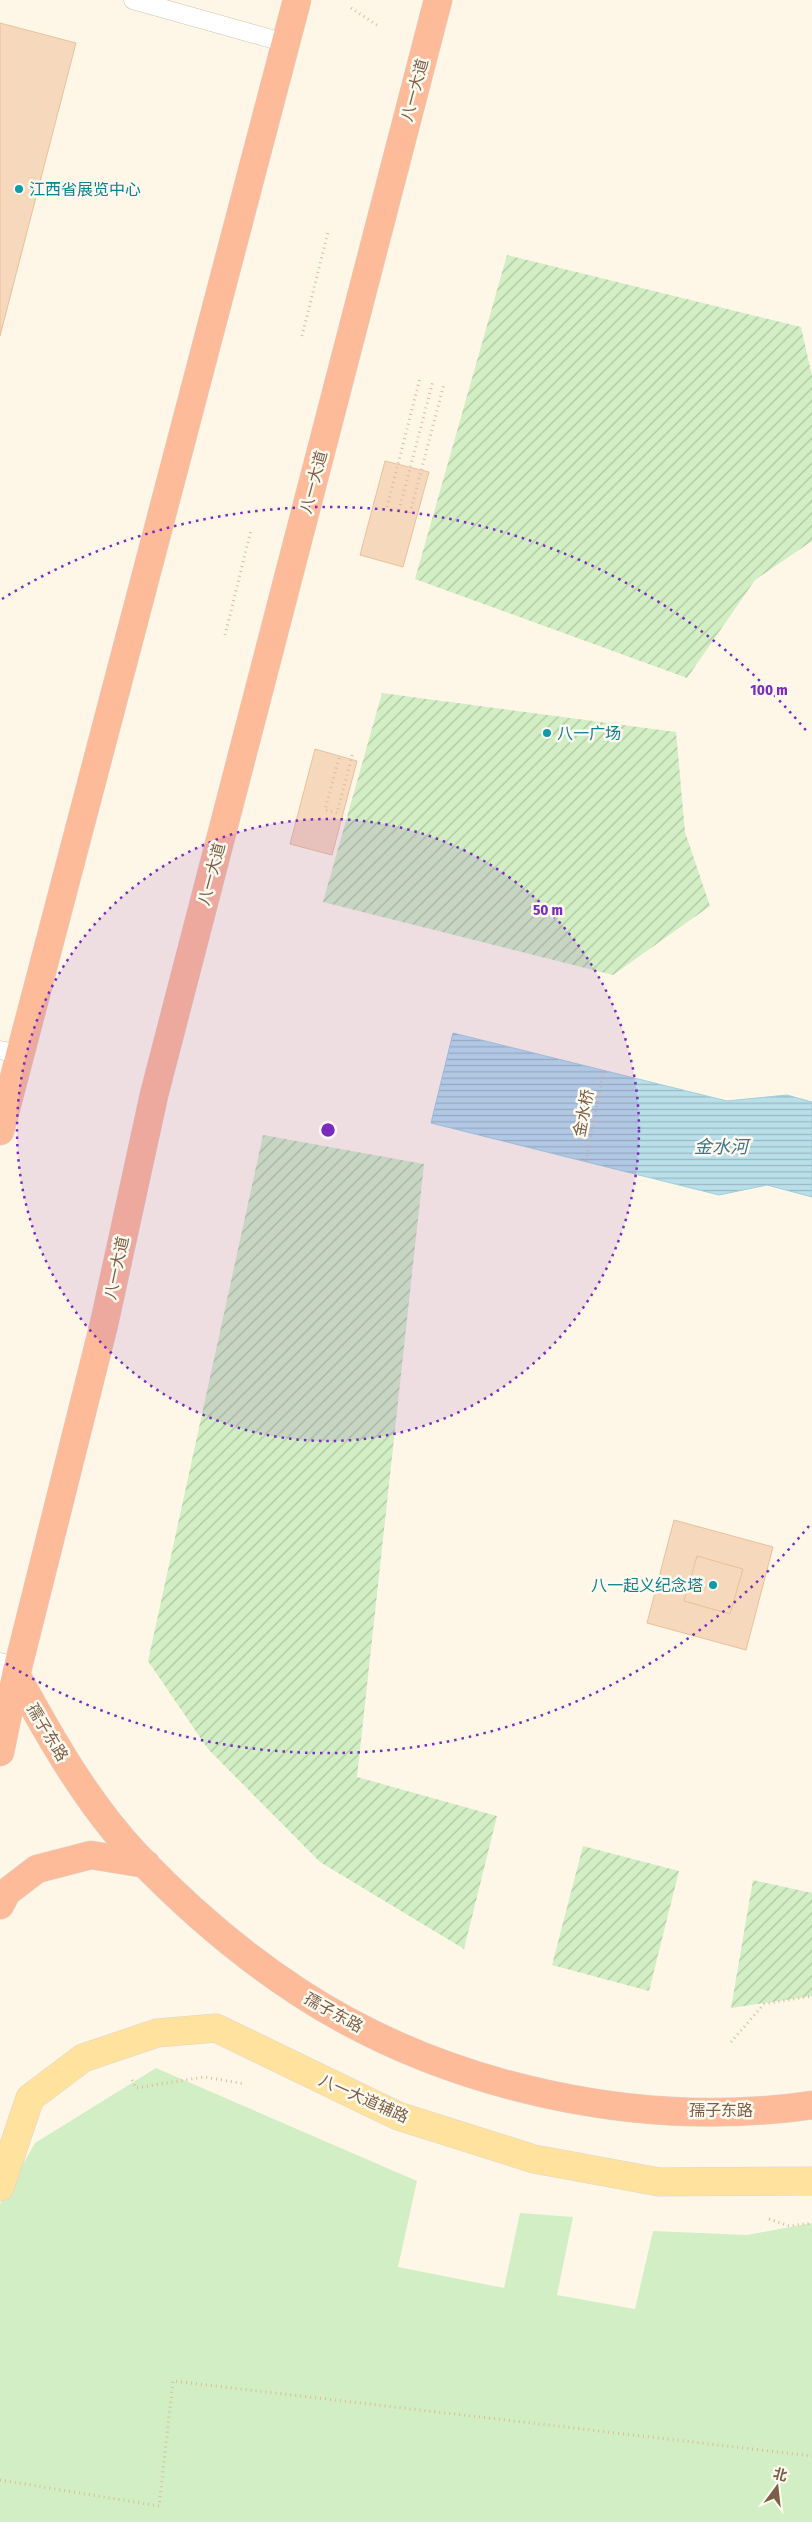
<svg xmlns="http://www.w3.org/2000/svg" width="812" height="2522" viewBox="0 0 812 2522" font-family="'Fira Sans Condensed','Noto Sans SC',sans-serif">
<style>
.green{fill:#d2eec4}
.garden{fill:url(#garden-furrows)}
.water{fill:url(#water-rules);stroke:#9fcfdd}
.building{fill:#f6d8bd;stroke:#eac09b}
.lines{fill:none;stroke-linecap:round;stroke-linejoin:round}
.lane-casing{stroke:#d2c0ab;stroke-width:19}
.secondary-casing{stroke:#d8c2ab;stroke-width:29}
.primary-casing{stroke:#ddd5cf;stroke-width:29}
.highway-casing{stroke:#ddd5cf;stroke-width:29}
.path{stroke:#dcbb9f;stroke-width:3;stroke-dasharray:1 4;stroke-linecap:butt}
.lane{stroke:#fff;stroke-width:18}
.secondary{stroke:#fff;stroke-width:28}
.primary{stroke:#ffe29e;stroke-width:28}
.highway{stroke:#fdbb9a;stroke-width:28}
.ring{fill:none;stroke:#7b2cbf;stroke-width:2.5;stroke-dasharray:2.5 5}
.culture-dot{fill:#0f9aa8;stroke:#fffaf0;stroke-width:2}
.labels{text-anchor:middle;stroke-width:5;stroke-linejoin:round;paint-order:stroke}
.street-label{font-size:16px;fill:#7b5f48;stroke:#fffaf0}
.culture-label{font-size:16px;fill:#0d838f;stroke:#fffaf0;text-anchor:start}
.water-label{font-size:18px;font-style:italic;fill:#3d7789;stroke:#fffaf0}
.centre{fill:#7b2cbf;stroke:#fffaf0;stroke-width:2.5}
.ring-label{font-size:15px;text-anchor:middle;font-weight:bold;fill:#7b2cbf;stroke:#fffaf0;stroke-width:5;stroke-linejoin:round;paint-order:stroke}
</style>
<defs>
<pattern id="garden-furrows" width="10" height="10" patternUnits="userSpaceOnUse" patternTransform="scale(1.25)"><rect width="10" height="10" fill="#d2eec4"/><path d="M-1 1l2-2M0 10L10 0M9 11l2-2" fill="none" stroke="#afc4a1"/></pattern>
<pattern id="water-rules" width="6" height="5" patternUnits="userSpaceOnUse" patternTransform="scale(1.25)"><rect width="6" height="5" fill="#b9dfea"/><path d="M0 2.5h6" fill="none" stroke="#9bb8c0"/></pattern>
</defs>
<rect width="100%" height="100%" fill="#fef7e8"/>
<!-- green -->
<path class="green" d="M156,2068L417,2181L398,2267L504,2288L520,2213L573,2217L557,2295L635,2309L653,2231L747,2235L812,2223V2522H0V2204L35,2143Z"/>
<!-- garden -->
<path class="garden" d="M507,255L801,327L812,376V541L755,580L687,678L415,579Z
M382,693L676,732L685,832L710,906L613,975L323,902Z
M263,1135L424,1164L357,1777L497,1816L464,1949L320,1862L208,1749L148,1661Z
M583,1846L679,1871L649,1991L552,1965Z
M753,1880L812,1893V1996L731,2008Z"/>
<!-- water -->
<path class="water" d="M453,1033L727,1101L787,1095L812,1102V1197L767,1185L719,1195L431,1123Z"/>
<!-- building -->
<path class="building" d="M0,23L76,43L0,336Z
M385,461L429,472L403,567L360,555Z
M315,749L357,761L332,855L290,844Z
M674,1520L773,1547L746,1650L647,1623Z
M697,1556L743,1569L730,1614L684,1601Z"/>
<g class="lines">
<defs>
<path id="lane" d="M133,0L286,43
M0,1050L20,1054"/>
<path id="secondary" d="M0,1667L16,1675"/>
<path id="primary" d="M0,2187L30,2098L83,2058L157,2033L216,2028L398,2116L534,2159L659,2182L812,2181"/>
<path id="highway" d="M0,1131L297,0
M16,1675C51,1739 87,1803 137,1856C187,1908 240,1954 300,1993C446,2088 641,2130 812,2105
M0,1752L16,1675L104,1324L154,1095L438,0
M0,1905L7,1892L37,1869L91,1855L146,1864"/>
</defs>
<!-- lane casing -->
<use href="#lane" class="lane-casing"/>
<!-- secondary casing -->
<use href="#secondary" class="secondary-casing"/>
<!-- primary casing -->
<use href="#primary" class="primary-casing"/>
<!-- highway casing -->
<use href="#highway" class="highway-casing"/>
<!-- path -->
<path class="path" d="M351,8L377,25
M302,336L328,232
M387,507L420,378
M399,510L433,381
M410,513L444,384
M225,635L251,530
M339,758L325,810L337,813L353,752
M586,1161L604,1070
M731,2042L764,2004L812,1996
M132,2080L136,2088L204,2077L245,2084
M769,2219L789,2226L812,2223
M0,2480L159,2506L173,2381L812,2456"/>
<!-- lane -->
<use href="#lane" class="lane"/>
<!-- secondary -->
<use href="#secondary" class="secondary"/>
<!-- primary -->
<use href="#primary" class="primary"/>
<!-- highway -->
<use href="#highway" class="highway"/>
</g>
<!-- distance rings -->
<circle cx="328" cy="1130" r="311" fill="#7b2cbf" fill-opacity=".12"/>
<g class="ring">
<circle cx="328" cy="1130" r="311"/>
<path d="M809 1526A623 623 0 0 1 2 1661M2 599A623 623 0 0 1 809 734"/>
</g>
<!-- markers -->
<g class="culture-dot">
<circle cx="19" cy="189" r="5"/>
<circle cx="547" cy="733" r="5"/>
<circle cx="713" cy="1585" r="5"/>
</g>
<g class="labels">
<!-- street labels -->
<g class="street-label">
<text transform="translate(414 90) rotate(-75)" y="6">八一大道</text>
<text transform="translate(313 482) rotate(-75)" y="6">八一大道</text>
<text transform="translate(211 874) rotate(-75)" y="6">八一大道</text>
<text transform="translate(583 1113) rotate(-79)" y="6">金水桥</text>
<text transform="translate(116 1268) rotate(-78)" y="6">八一大道</text>
<text transform="translate(48 1732) rotate(59)" y="6">孺子东路</text>
<text transform="translate(334 2012) rotate(29)" y="6">孺子东路</text>
<text transform="translate(364 2098) rotate(24)" y="6">八一大道辅路</text>
<text x="721" y="2116">孺子东路</text>
</g>
<!-- culture labels -->
<g class="culture-label">
<text x="29" y="195">江西省展览中心</text>
<text x="557" y="739">八一广场</text>
<text x="703" y="1591" text-anchor="end">八一起义纪念塔</text>
</g>
<!-- water labels -->
<g class="water-label">
<text x="721" y="1153">金水河</text>
</g>
</g>
<circle cx="328" cy="1130" r="8" class="centre"/>
<g class="ring-label">
<text x="769" y="695">100 m</text>
<text x="548" y="915">50 m</text>
</g>
<!-- north arrow -->
<g transform="translate(777 2487) rotate(15)" stroke="#fffaf0" stroke-width="4" paint-order="stroke">
<path d="M0-4L9 19L0 12L-9 19Z" fill="#7b5f48"/>
<text y="-8" font-size="14" font-weight="bold" text-anchor="middle" fill="#7b5f48">北</text>
</g>
</svg>
